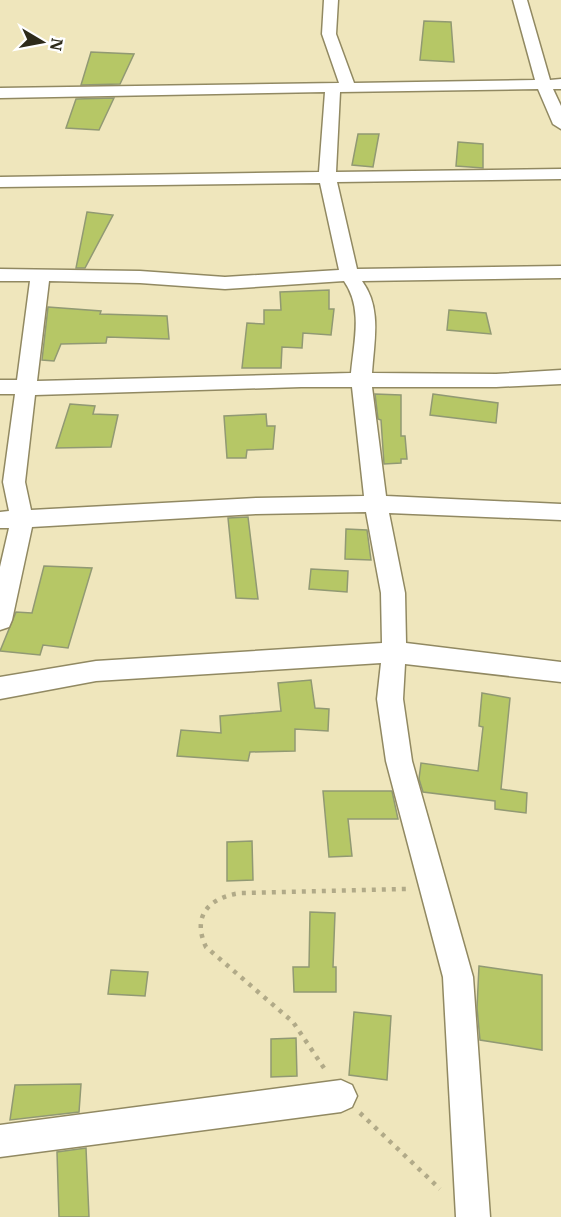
<svg xmlns="http://www.w3.org/2000/svg" width="561" height="1217" viewBox="0 0 561 1217" font-family="'IBM Plex Serif',serif">
<style>
.building{fill:#b6c766;stroke:#919973;stroke-width:1.5}
.lines{fill:none;stroke-linecap:round;stroke-linejoin:round}
.minor-casing{stroke:#918962;stroke-width:3}
.path{stroke:#b1aa88;stroke-width:4.5;stroke-dasharray:4 6;stroke-linecap:butt}
.minor{fill:#fff;fill-rule:evenodd}
</style>
<rect width="100%" height="100%" fill="#efe6bc"/>
<!-- building -->
<path class="building" d="M424,21L451,22L454,62L420,60Z
M91,52L134,54L120,84L81,85Z
M114,98L99,130L66,128L76,99Z
M358,134H379L373,167L352,165Z
M458,142L483,144V168L456,166Z
M87,212L113,215L85,268H76Z
M329,290V309H334L331,335L303,333L302,348L282,347L281,368H242L247,323L264,324V310H281L280,292Z
M48,307L101,311L100,314L167,316L169,339L107,337L106,343L61,344L54,361L42,360Z
M449,310L486,313L491,334L447,330Z
M375,394L401,395V436H405L407,459H401V463L384,464L381,420L378,419Z
M433,394L498,403L496,423L430,415Z
M70,404L95,406L93,414L118,415L111,447L56,448Z
M266,414L267,426H275L273,449L247,450L246,458H227L224,416Z
M248,517L258,599L236,598L228,518Z
M346,529L367,530L371,560L345,559Z
M44,566L92,568L68,648L43,645L40,655L0,651L16,612L32,613Z
M311,569L348,571L347,592L309,589Z
M311,680L315,708L329,709L328,731L295,729V751L250,752L248,761L177,756L181,730L221,733L220,716L281,711L278,683Z
M482,693L510,698L501,789L527,793L526,813L495,809V801L423,792L419,779L421,763L478,771L483,727L479,726Z
M323,791H392L398,819H348L352,856L329,857Z
M252,841L253,880L227,881V842Z
M310,912L335,913L333,967H336V992H294L293,967H309Z
M479,966L542,975V1050L480,1040L477,1008Z
M111,970L148,972L145,996L108,994Z
M354,1012L391,1016L387,1080L349,1075Z
M296,1038L297,1076L271,1077V1039Z
M81,1084L79,1112L10,1120L15,1085Z
M86,1148L89,1217H59L57,1152Z"/>
<g class="lines">
<defs>
<path id="minor" d="M324,0H338L336,34L354,83L535,80L513,0H527L550,80L561,79V89H553L561,106V129L553,124L538,89L340,92L336,172L561,169V179L337,182L357,269L561,266V278L362,281C382,308 374,341 372,373L496,374L561,370V384L496,387H372L386,496L561,504V520L389,513L405,593L406,643L561,662V682L405,664L403,699L412,761L473,977L490,1217H456L443,977L386,761L377,699L381,663L96,681L0,699V677L96,661L382,643L381,593L366,512L256,514L32,527L12,620L9,627L0,630V567L9,528H0V512L9,511L3,482L15,394H0V380H17L30,281H0V269L140,271L225,277L339,270L320,183L0,187V177L319,172L325,92L0,98V88L339,83L322,34ZM49,281L140,283L225,289L344,281C363,308 354,341 351,373L37,381ZM301,387H352L364,496L256,498L31,510L25,482L35,395Z
M341,1080L352,1085L357,1096L352,1107L341,1112L0,1157V1125Z"/>
</defs>
<!-- minor casing -->
<use href="#minor" class="minor-casing"/>
<!-- path -->
<path class="path" d="M324,1068L293,1022L206,947C191,915 210,897 241,893L406,889
M360,1113L440,1189"/>
<!-- minor -->
<use href="#minor" class="minor"/>
</g>
<!-- north arrow -->
<g transform="translate(42 42) rotate(100)" stroke="#ffffff" stroke-width="4.5" paint-order="stroke">
<path d="M0-4.5L10 22L0 15L-10 22Z" fill="#2d2a1a"/>
<text y="-9" font-size="16" font-weight="bold" text-anchor="middle" fill="#2d2a1a">N</text>
</g>
</svg>
